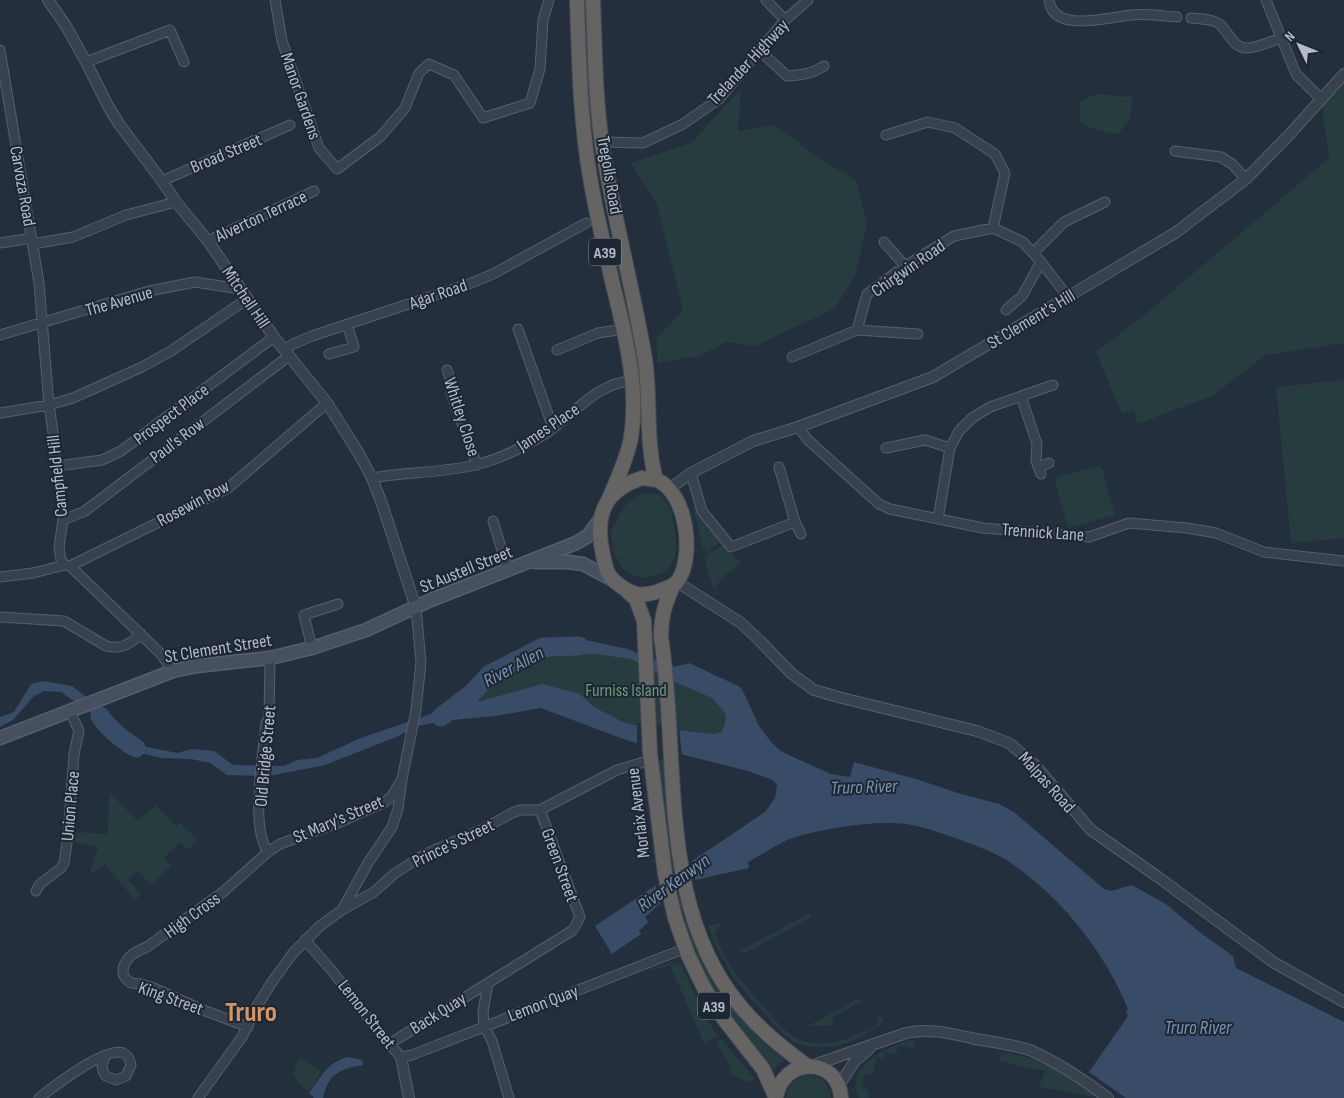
<svg xmlns="http://www.w3.org/2000/svg" width="1344" height="1098" viewBox="0 0 1344 1098" font-family="'Sofia Sans Condensed',sans-serif">
<style>
.green{fill:#263c3f}
.water{fill:#394c67;fill-rule:evenodd}
.pier{fill:#242f3e}
.lines{fill:none;stroke-linecap:round;stroke-linejoin:round}
.river{stroke:#394c67;stroke-width:19}
.minor-casing{stroke:#565f6c;stroke-width:11}
.tertiary-casing{stroke:#565f6c;stroke-width:12}
.secondary-casing{stroke:#565f6c;stroke-width:15}
.trunk-casing{stroke:#434c59;stroke-width:16}
.minor{stroke:#38414e;stroke-width:9}
.tertiary{stroke:#38414e;stroke-width:10}
.secondary{stroke:#465061;stroke-width:12}
.trunk{stroke:#656462;stroke-width:14}
.labels{text-anchor:middle;stroke-width:4;stroke-linejoin:round;paint-order:stroke}
.shield{fill:#1d2633;stroke:#878f9c;stroke-width:1}
.shield-label{font-size:16px;font-weight:bold;fill:#b4bcc9}
.street-label{font-size:18px;fill:#b4bcc9;stroke:#1d2633}
.park-label{font-size:18px;fill:#6b9a76;stroke:#1d2633}
.water-label{font-size:19px;font-style:italic;fill:#7c92b1;stroke:#1d2633}
.town-label{font-size:28px;font-weight:bold;fill:#d59563;stroke:#1d2633}
</style>
<rect width="100%" height="100%" fill="#242f3e"/>
<!-- green -->
<path class="green" d="M1344,74V343L1266,355L1212,396L1137,424L1134,411L1122,414L1096,352L1148,312L1329,158L1321,99Z
M741,89L738,131L775,125L820,159L856,180L867,225L855,276L835,308L756,346L726,342L698,356L658,363L656,339L683,310L657,205L631,163L691,143Z
M1096,94L1132,97L1130,119L1119,133L1112,134L1093,129L1080,121V102Z
M1344,380V538L1291,543L1276,387Z
M1101,465L1115,515L1068,528L1054,478Z
M648,493C655,493 661,495 665,500C671,507 672,517 674,525C679,550 678,574 647,577C639,578 628,574 623,568C615,559 611,544 611,532C611,528 614,526 616,522C623,507 630,496 648,493Z
M693,506L722,541L706,553L705,549L703,550Z
M723,544L741,563L722,578L714,589L706,566L705,562L707,561L704,557Z
M594,654L631,659L677,683L712,698L724,712L726,717L724,727L721,732L714,734L639,726L623,722L594,707L580,694L470,701L524,661L555,656Z
M661,760H666L677,869L672,872L657,764Z
M109,792L138,821L156,805L176,826L180,823L198,840L188,850L180,843L164,858L171,866L151,885L137,870L128,879L141,894L135,900L105,864L89,875L98,848L72,841L74,832L108,834Z
M681,890C695,946 712,989 752,1031C762,1041 772,1052 784,1059L771,1073C762,1053 746,1040 734,1023C705,984 688,941 676,893Z
M810,913L812,917L743,954L741,950Z
M721,923L715,934C724,960 739,980 758,1000C768,1011 778,1025 790,1034C817,1054 850,1039 876,1026L879,1023L876,1016L884,1018L881,1025L854,1040L837,1046L812,1047L795,1043L784,1035L750,998L733,977L716,946L708,926Z
M671,962L680,964L682,966L705,1017L718,1036L704,1043L670,965L652,971L653,968Z
M860,998L862,1001L831,1018L835,1025L808,1026Z
M721,1039L755,1079L747,1082L731,1074L729,1065L716,1042Z
M912,1040L915,1043L914,1048L898,1046L896,1054L885,1052L883,1059L876,1057L873,1074L865,1073L862,1088L869,1090L868,1097L870,1098H859C842,1068 889,1045 912,1040Z
M1001,1052C1017,1055 1032,1057 1046,1064C1065,1073 1082,1086 1099,1098L1039,1087L1045,1071L999,1061Z
M300,1058L321,1072L309,1092L297,1082L298,1080L292,1075L297,1070L294,1067Z
M806,1075C820,1075 830,1083 831,1098H786C787,1086 794,1078 806,1075Z"/>
<!-- water -->
<path class="water" d="M586,640L627,649L674,667L689,663L738,686L742,689L759,726L772,743L782,752L831,774L850,777L854,762L916,779L958,793L999,804L1015,813L1104,889L1111,891L1132,885L1167,905L1202,934L1233,956L1236,968L1344,1022V1098H1126L1089,1072L1128,1016L1126,1011L1128,1009C1105,952 1061,897 1011,863C993,851 974,845 955,838C941,833 927,828 912,825C878,819 828,828 795,837C782,841 761,855 748,862L749,868L695,880L660,904L645,917L648,922L639,931L641,934L612,954L595,926L765,812L775,798L777,785L773,780L748,771L629,741L541,708L496,716L441,721L418,726L396,737L325,765L269,776L227,775L210,763L191,759L162,758L136,752L120,742L116,733L106,724L61,692L44,691L33,697L13,720L0,727V717L14,712L31,684L43,681L72,686L89,699L122,734L137,745L177,753L192,749L214,751L233,765L284,766L297,760L317,758L361,738L469,701L463,697L501,668L532,651ZM594,654L631,659L677,683L712,698L724,712L726,717L724,727L721,732L714,734L639,726L623,722L594,707L580,694L542,684L481,701H471L524,661L555,656Z
M349,1057L362,1060L363,1065C340,1069 328,1074 323,1098H313L314,1096L309,1094L310,1092C320,1077 330,1060 349,1057Z"/>
<!-- pier -->
<path class="pier" d="M637,723L679,728L682,756L637,745Z
M692,859L696,883L661,907L655,883Z"/>
<g class="lines">
<!-- river -->
<path class="river" d="M100,716C109,730 123,740 136,748
M441,717L472,693L490,674L543,647L579,646"/>
<defs>
<path id="minor" d="M275,0L282,41L319,148L337,169L380,137L405,108L419,73L429,64L454,75L483,118L530,103L540,69L543,20L549,0
M766,0L785,20
M1049,0C1053,34 1109,17 1131,15C1146,13 1162,16 1177,17
M1266,0L1296,74L1321,99
M1191,18C1199,19 1211,19 1218,23C1229,31 1232,48 1247,48C1258,48 1271,41 1281,38
M0,50L39,283L49,405L58,466L63,520L59,547L61,560L65,565L70,566L160,653L173,671
M760,51L787,76C801,75 812,74 824,66
M86,62L170,30L184,62
M886,135L928,122L955,128L995,154L1005,173L993,228
M602,142L643,143L683,124L719,99L785,20L808,0
M1175,151L1221,157L1232,164L1246,179
M162,181L290,125
M208,241L314,191
M884,242L905,266
M0,243L32,238
M33,244L73,237L126,215L176,202
M1033,253L1064,222L1105,202
M1006,310L1022,296L1041,262
M518,329L553,428
M857,330L918,334
M0,335L149,291L195,282L240,289
M284,350L293,344L312,336L469,284L493,274L586,223
M557,350L598,333L625,329
M329,354L354,347L347,324
M792,357L857,330L867,294L905,266L954,236L993,228L1023,242L1041,262L1068,297
M447,370L453,387L451,393L477,465
M1021,396L1037,444L1036,461L1041,474
M0,413L49,405L73,398L142,367L171,351L247,299
M798,427L808,440L879,504L890,509L983,528L1089,537L1129,523L1187,528L1216,533L1264,552L1344,561
M886,448L925,440L950,448
M58,466L102,460L121,451L274,337
M779,467L795,522L801,534
M1039,467L1049,463
M691,473L702,511L731,547L795,522
M372,478C406,472 441,473 475,465C501,459 526,446 548,432C574,414 598,382 632,381
M938,519L950,448L959,431L972,418L990,407L1053,385
M63,520L85,511L289,356
M493,521L508,570
M70,566L228,488L327,403
M0,577L33,573L65,565
M0,617L64,621L106,646C121,650 130,644 141,634
M312,648L304,615L338,604
M268,852C250,827 263,755 266,723L269,718L270,658
M36,891L40,884L61,868L64,863L68,836L74,754L79,731L70,711
M342,910L368,863L392,827L398,809L402,779L416,710L421,662L416,608
M305,940L333,972L382,1036L401,1057L412,1055L686,948
M248,1027L203,1010L154,988L141,984L131,983L126,979L123,974C122,959 134,952 147,947L223,892L268,852L280,844L338,823L385,802L391,797L402,779
M389,1044L488,983
M39,1098C53,1087 106,1046 123,1053C128,1055 130,1060 131,1065L126,1076L116,1080L106,1076C100,1069 102,1063 106,1055
M198,1098L242,1037L257,1006L272,982L293,953L320,926L342,910L374,892L394,874L425,854L481,830L512,813L520,810H540L617,770L651,760
M509,1098L492,1041L484,1026L483,1012L488,983L573,930L580,917L540,810"/>
<path id="tertiary" d="M48,0L66,26L86,62L108,106L119,124L162,181L176,202L208,241L274,337L327,403L358,452L372,478L382,504L416,608
M669,489L691,473L753,441L798,427L933,377L1175,233L1246,179L1289,135L1344,74
M677,582L741,623L759,640L792,674L814,690L842,698L977,731L1009,743L1034,764L1091,830L1158,877L1273,962L1344,1002
M401,1057L409,1098
M811,1066L906,1033C929,1028 949,1033 971,1038C991,1042 1013,1044 1032,1051C1059,1063 1084,1080 1108,1098
M839,1085L855,1061L869,1049"/>
<path id="secondary" d="M535,562H568L583,564L611,579
M0,738L173,671L197,666L270,658L312,648L366,630L431,600L576,543L588,536L599,521"/>
<path id="trunk" d="M577,0C579,60 580,119 590,177C596,214 605,249 613,285C625,334 639,387 631,438C627,459 617,479 609,499
M593,0C595,48 595,96 602,144C613,216 633,287 645,359C651,399 645,440 656,480
M642,478C647,479 653,479 657,480C687,493 694,554 679,579C676,585 670,587 664,589C645,597 634,597 618,584C614,581 611,579 608,573C604,564 603,554 601,544C596,509 609,489 642,478Z
M673,586C665,604 661,616 661,637C680,758 656,909 742,1008C761,1031 783,1048 807,1066
M626,590L636,599L644,621L650,753L665,874L675,918L688,955L702,984L716,1009L763,1069L776,1098
M776,1098C782,1056 839,1056 841,1098"/>
</defs>
<!-- minor casing -->
<use href="#minor" class="minor-casing"/>
<!-- tertiary casing -->
<use href="#tertiary" class="tertiary-casing"/>
<!-- secondary casing -->
<use href="#secondary" class="secondary-casing"/>
<!-- trunk casing -->
<use href="#trunk" class="trunk-casing"/>
<!-- minor -->
<use href="#minor" class="minor"/>
<!-- tertiary -->
<use href="#tertiary" class="tertiary"/>
<!-- secondary -->
<use href="#secondary" class="secondary"/>
<!-- trunk -->
<use href="#trunk" class="trunk"/>
</g>
<g class="labels">
<!-- shield labels -->
<g class="shield">
<rect x="589" y="238.5" width="32" height="27" rx="4"/>
<rect x="698" y="992.5" width="32" height="27" rx="4"/>
</g>
<g class="shield-label">
<text x="605" y="258">A39</text>
<text x="714" y="1012">A39</text>
</g>
<!-- street labels -->
<g class="street-label">
<text transform="translate(748 62) rotate(-47)" y="6">Trelander Highway</text>
<text transform="translate(301 96) rotate(71)" y="6">Manor Gardens</text>
<text transform="translate(226 153) rotate(-23)" y="6">Broad Street</text>
<text transform="translate(610 175) rotate(80)" y="6">Tregolls Road</text>
<text transform="translate(23 186) rotate(80)" y="6">Carvoza Road</text>
<text transform="translate(261 216) rotate(-25)" y="6">Alverton Terrace</text>
<text transform="translate(908 268) rotate(-35)" y="6">Chirgwin Road</text>
<text transform="translate(438 294) rotate(-19)" y="6">Agar Road</text>
<text transform="translate(246 297) rotate(56)" y="6">Mitchell Hill</text>
<text transform="translate(119 301) rotate(-16)" y="6">The Avenue</text>
<text transform="translate(1031 319) rotate(-31)" y="6">St Clement's Hill</text>
<text transform="translate(171 414) rotate(-37)" y="6">Prospect Place</text>
<text transform="translate(462 417) rotate(72)" y="6">Whitley Close</text>
<text transform="translate(548 427) rotate(-34)" y="6">James Place</text>
<text transform="translate(177 440) rotate(-37)" y="6">Paul's Row</text>
<text transform="translate(57 476) rotate(-96)" y="6">Campfield Hill</text>
<text transform="translate(193 503) rotate(-28)" y="6">Rosewin Row</text>
<text transform="translate(1043 532) rotate(4)" y="6">Trennick Lane</text>
<text transform="translate(466 569) rotate(-22)" y="6">St Austell Street</text>
<text transform="translate(218 648) rotate(-9)" y="6">St Clement Street</text>
<text transform="translate(265 756) rotate(-85)" y="6">Old Bridge Street</text>
<text transform="translate(1047 782) rotate(48)" y="6">Malpas Road</text>
<text transform="translate(70 806) rotate(-85)" y="6">Union Place</text>
<text transform="translate(638 813) rotate(-97)" y="6">Morlaix Avenue</text>
<text transform="translate(338 819) rotate(-23)" y="6">St Mary's Street</text>
<text transform="translate(453 843) rotate(-26)" y="6">Prince's Street</text>
<text transform="translate(560 865) rotate(70)" y="6">Green Street</text>
<text transform="translate(192 915) rotate(-36)" y="6">High Cross</text>
<text transform="translate(171 998) rotate(20)" y="6">King Street</text>
<text transform="translate(543 1003) rotate(-21)" y="6">Lemon Quay</text>
<text transform="translate(438 1013) rotate(-32)" y="6">Back Quay</text>
<text transform="translate(367 1014) rotate(52)" y="6">Lemon Street</text>
</g>
<!-- park labels -->
<g class="park-label">
<text x="626" y="696">Furniss Island</text>
</g>
<!-- water labels -->
<g class="water-label">
<text transform="translate(513 666) rotate(-28)" y="7">River Allen</text>
<text transform="translate(864 786) rotate(-2)" y="7">Truro River</text>
<text transform="translate(673 882) rotate(-36)" y="7">River Kenwyn</text>
<text x="1198" y="1034">Truro River</text>
</g>
<!-- town labels -->
<g class="town-label">
<text x="251" y="1021">Truro</text>
</g>
</g>
<!-- north arrow -->
<g transform="translate(1299 45) rotate(313)" stroke="#1d2633" stroke-width="4" paint-order="stroke">
<path d="M0-4L9 19L0 12L-9 19Z" fill="#b4bcc9"/>
<text y="-8" font-size="14" font-weight="bold" text-anchor="middle" fill="#b4bcc9">N</text>
</g>
</svg>
